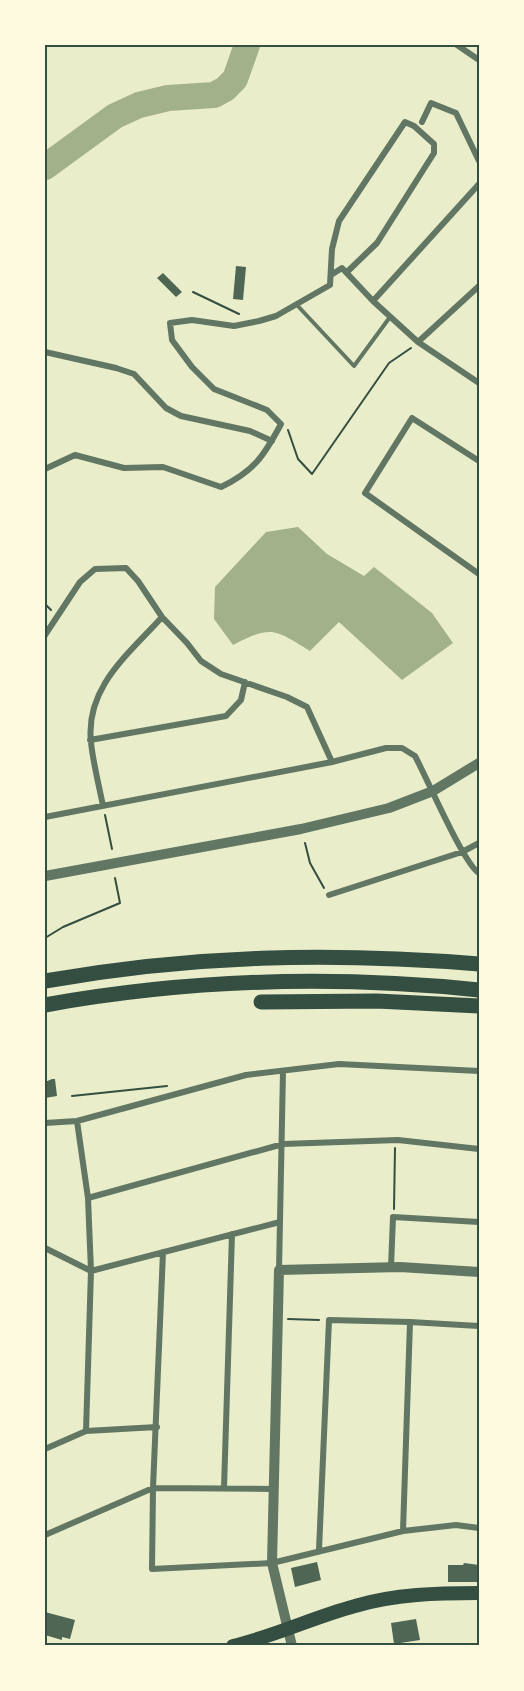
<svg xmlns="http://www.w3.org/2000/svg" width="524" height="1691" viewBox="0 0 524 1691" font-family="Barlow,sans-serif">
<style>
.water{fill:#a3b18a}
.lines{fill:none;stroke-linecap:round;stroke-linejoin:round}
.river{stroke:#a3b18a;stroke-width:26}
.building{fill:#4f6655}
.path{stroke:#344e41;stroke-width:2}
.service{stroke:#617663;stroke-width:4}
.minor{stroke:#617663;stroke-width:6}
.tertiary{stroke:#617663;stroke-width:10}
.primary{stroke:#344e41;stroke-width:14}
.motorway{stroke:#344e41;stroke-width:15}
.neatline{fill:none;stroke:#344e41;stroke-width:2}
</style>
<rect width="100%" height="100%" fill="#e9edc9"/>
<!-- water -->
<path class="water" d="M298,527L327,554L364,576L374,567L432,613L453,643L402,680L339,622L310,651C274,629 272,625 233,645L214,619L215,587L266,532Z"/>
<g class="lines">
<!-- river -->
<path class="river" d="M45,167L115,116L139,105L168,98L214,95L225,89L235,79L247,45"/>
</g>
<!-- building -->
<path class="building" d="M236,266L246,267L243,300L233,299Z
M163,273L182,292L176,297L157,278Z
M52,1079H55L57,1096L45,1098V1082Z
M317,1562L321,1580L295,1587L291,1568Z
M464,1563L479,1565V1582H448V1565H463Z
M45,1612L75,1620L70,1639L62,1637V1640L45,1635Z
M416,1619L420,1640L394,1644L391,1623Z"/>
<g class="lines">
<!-- path -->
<path class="path" d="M193,292L239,314
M288,430L298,459L312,474L389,363L411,348
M45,604L51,610
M105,815L112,849
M305,843L310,863L324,888
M45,938L63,927L120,903L115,878
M72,1096L167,1086
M394,1209L395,1148
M288,1319L319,1320"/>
<!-- service -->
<path class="service" d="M296,304L354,366L390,317"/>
<!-- minor -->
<path class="minor" d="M457,45L479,60
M422,122L431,103L456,113L479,161
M331,275L342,268L373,301
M479,286L418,342L479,383
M418,342L373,301L479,184
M45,352L116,368L134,374L166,408L181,416L250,431L272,441
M479,461L412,418L365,493L479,574
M45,469L75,455L124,468L163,467L221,487C254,471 264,456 281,424L267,410L214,389L192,367L172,340L170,323L192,320L234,326L259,321L276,316L330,285L332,249L339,221L405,122L414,126L434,144V153L377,243L347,272
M45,635L80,582L95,569L126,568L138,581L162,617L187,643L201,661L221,674L287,697L307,707L332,762
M90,740L226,716L241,700L245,682
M103,806C99,785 93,763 91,742C85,687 129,654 162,617
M45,817L332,762L386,748H402L415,756C426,776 464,865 479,873
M329,895L462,852L479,843
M45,1123L77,1121
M88,1198L283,1144L398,1140L479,1149
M45,1248L91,1271L280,1222
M163,1252L153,1488L152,1569L272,1563L403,1531L456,1525L479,1528
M391,1267L393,1217L479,1222
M279,1270L283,1071
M86,1431L91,1271L88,1198L77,1121L246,1075L339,1064L479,1071
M45,1449L86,1431L157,1427
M224,1488L232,1234
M403,1531L410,1322
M45,1535L153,1488L273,1489
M319,1550L329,1320L410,1322L479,1326"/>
<!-- tertiary -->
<path class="tertiary" d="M45,876L301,829L389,808L433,791L479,763
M292,1646L272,1563L279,1270L400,1267L479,1272"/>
<!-- primary -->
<path class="primary" d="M233,1646C275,1636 314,1617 355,1606C395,1594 438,1593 479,1593"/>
<!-- motorway -->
<path class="motorway" d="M45,981C192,955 330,952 479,964
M261,1002L377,1001L479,1006
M45,1005C189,979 333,975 479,990"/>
</g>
<!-- border -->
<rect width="524" height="1691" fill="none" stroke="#fefae0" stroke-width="93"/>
<rect x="46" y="46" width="432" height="1598" class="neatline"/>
</svg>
